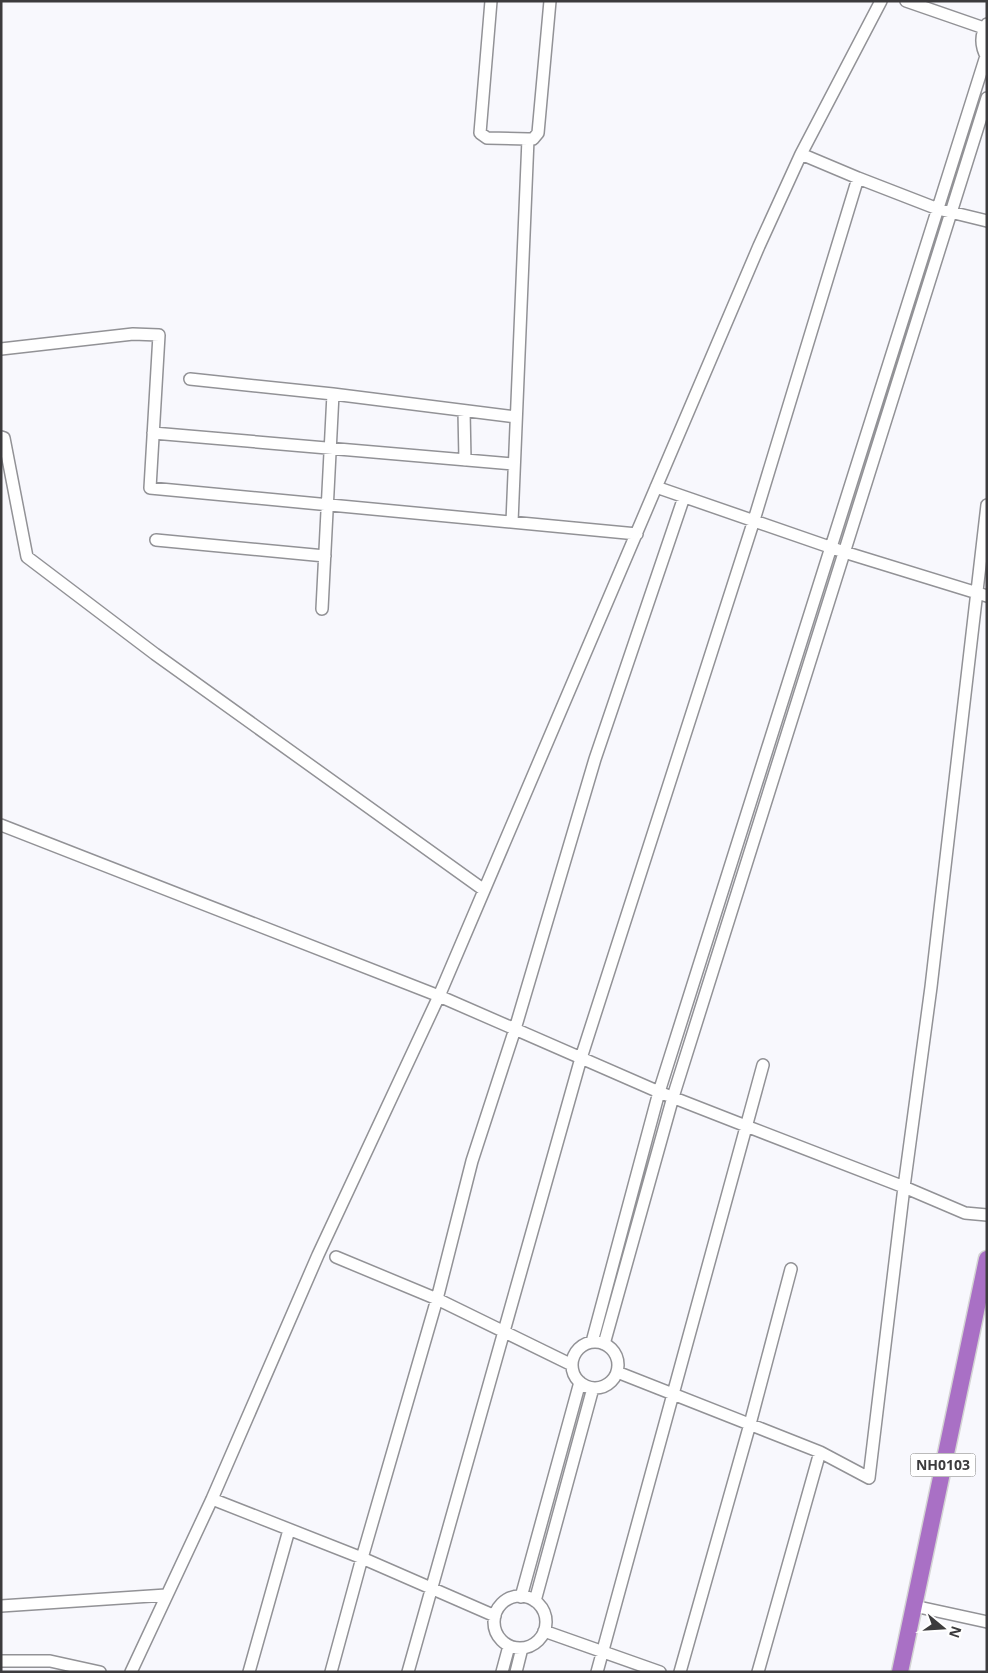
<svg xmlns="http://www.w3.org/2000/svg" width="988" height="1673" viewBox="0 0 988 1673" font-family="'Open Sans',sans-serif">
<style>
.lines{fill:none;stroke-linecap:round;stroke-linejoin:round}
.minor-casing{stroke:#929296;stroke-width:14}
.highway-casing{stroke:#d4d4d4;stroke-width:19}
.minor{stroke:#fff;stroke-width:11}
.highway{stroke:#a970c5;stroke-width:16}
.labels{text-anchor:middle;stroke-width:4;stroke-linejoin:round;paint-order:stroke}
.shield{fill:#fff;stroke:#767677;stroke-width:1}
.shield-label{font-size:14px;font-weight:bold;fill:#3c3b3d}
</style>
<rect width="100%" height="100%" fill="#f8f8fd"/>
<g class="lines">
<defs>
<path id="minor" d="M491,1L480,133L487,138L528,139H533L538,133L550,1
M906,1L984,28
M987,24C980,35 981,47 987,58
M801,154L858,178L938,209L987,221
M1,349L133,334L159,335L150,488L637,534
M190,379L333,394L516,417
M464,411L465,460
M153,433L514,464
M1,437L4,438L27,557L155,654L484,890
M656,487L844,552L987,596
M512,522L528,139
M156,540L325,556
M322,609L333,394
M1,825L439,996L659,1092L746,1126L904,1187L965,1213L987,1215
M336,1257L437,1299L572,1365
M592,1342L659,1092L986,56
M572 1365a23 23 0 1 1 46 0a23 23 0 1 1-46 0Z
M604,1344L673,1097L987,98
M617,1372L820,1452L869,1478L904,1187L931,987L987,505
M212,1499L362,1558L495,1616
M494 1622a26 26 0 1 1 52 0a26 26 0 1 1-52 0Z
M521,1597L580,1382
M535,1601L593,1388
M1,1606L166,1595
M914,1606L987,1622
M544,1631L660,1672
M1,1661H50L100,1672
M131,1672L212,1499L318,1255L439,996L759,246L801,154L881,1
M249,1672L289,1530
M331,1672L362,1558L437,1299L472,1161L515,1029L595,759L684,497
M408,1672L581,1058L754,520L858,178
M502,1672L509,1646
M516,1672L522,1648
M597,1672L763,1065
M680,1672L750,1424L791,1269
M758,1672L820,1452"/>
<path id="highway" d="M900,1672L987,1259"/>
</defs>
<!-- minor casing -->
<use href="#minor" class="minor-casing"/>
<!-- highway casing -->
<use href="#highway" class="highway-casing"/>
<!-- minor -->
<use href="#minor" class="minor"/>
<!-- highway -->
<use href="#highway" class="highway"/>
</g>
<g class="labels">
<!-- shield labels -->
<rect class="shield" x="910.5" y="1453.5" width="65" height="23" rx="4"/>
<g class="shield-label">
<text x="943" y="1470">NH0103</text>
</g>
</g>
<!-- border -->
<rect width="988" height="1673" fill="none" stroke="#3c3b3d" stroke-width="5"/>
<!-- north arrow -->
<g transform="translate(943 1628) rotate(108)" stroke="#ffffff" stroke-width="4" paint-order="stroke">
<path d="M0-4L9 19L0 12L-9 19Z" fill="#3c3b3d"/>
<text y="-8" font-size="14" font-weight="bold" text-anchor="middle" fill="#3c3b3d">N</text>
</g>
</svg>
